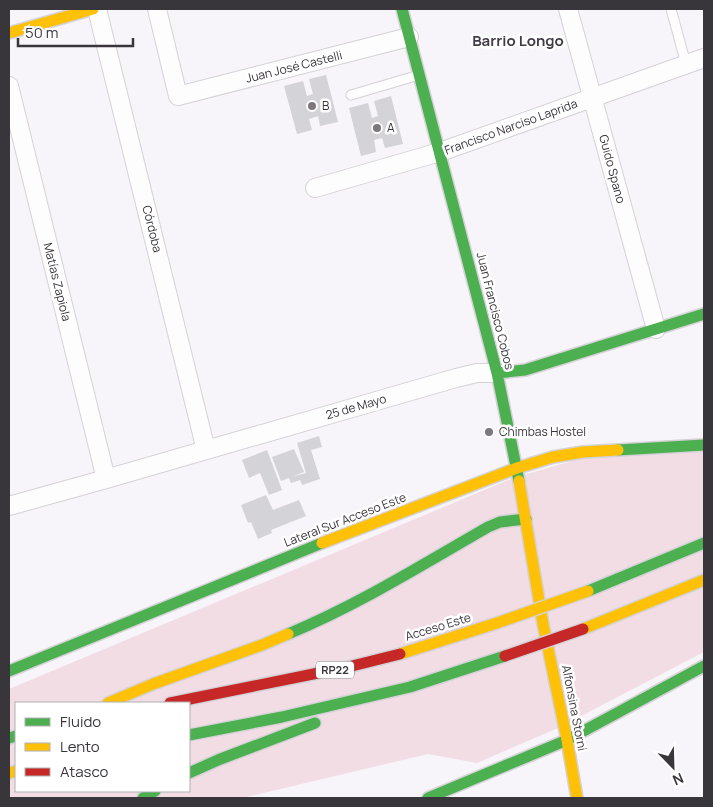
<svg xmlns="http://www.w3.org/2000/svg" width="713" height="807" viewBox="0 0 713 807" font-family="Manrope,sans-serif">
<style>
.green{fill:#f3dde5;fill-rule:evenodd}
.building{fill:#d4d3d8}
.lines{fill:none;stroke-linecap:round;stroke-linejoin:round}
.lane-casing{stroke:#d4d2d7;stroke-width:11}
.street-casing{stroke:#d4d2d7;stroke-width:20}
.fast-casing{stroke:#d4d2d7;stroke-width:14}
.slow-casing{stroke:#d4d2d7;stroke-width:14}
.jam-casing{stroke:#d4d2d7;stroke-width:14}
.lane{stroke:#fefdfe;stroke-width:9}
.street{stroke:#fefdfe;stroke-width:18}
.fast{stroke:#4caf50;stroke-width:11}
.slow{stroke:#ffc107;stroke-width:11}
.jam{stroke:#c62828;stroke-width:11}
.slow-bridge-casing{stroke:#d4d2d7;stroke-width:14;stroke-linecap:butt}
.jam-bridge-casing{stroke:#d4d2d7;stroke-width:14;stroke-linecap:butt}
.slow-bridge{stroke:#ffc107;stroke-width:11}
.jam-bridge{stroke:#c62828;stroke-width:11}
.poi-dot{fill:#7c787e;stroke:#fff;stroke-width:2}
.labels{text-anchor:middle;stroke-width:5;stroke-linejoin:round;paint-order:stroke}
.shield{fill:#fff;stroke:#747276;stroke-width:1}
.shield-label{font-size:11px;font-weight:bold;fill:#39363b}
.street-label{font-size:12px;fill:#39363b;stroke:#fff}
.poi-label{font-size:12px;fill:#39363b;stroke:#fff;text-anchor:start}
.quarter-label{font-size:15px;font-weight:bold;fill:#433c47;stroke:#fff}
</style>
<rect width="100%" height="100%" fill="#f7f4fa"/>
<!-- green -->
<path class="green" d="M704,451V652L558,728L477,763L428,754L242,798H9V689L513,478L586,457ZM16,703H189V791H16Z"/>
<!-- building -->
<path class="building" d="M326,75L338,122L320,126L318,116L309,119L312,130L297,134L284,86L303,81L307,96L313,94L309,79Z
M391,96L403,144L385,148L382,138L374,140L376,152L361,156L349,108L368,103L372,118L378,116L374,101Z
M319,436L322,447L311,450L320,479L302,485L300,480L291,483L289,478L281,481L272,457L294,449L304,472L291,477L306,473L297,443Z
M267,450L282,490L269,495L260,473L249,478L242,460Z
M266,495L273,510L299,500L306,516L271,530L272,533L258,539L251,522L248,523L241,505Z"/>
<g class="lines">
<defs>
<path id="lane" d="M671,9L686,64
M351,95L419,75"/>
<path id="street" d="M97,9L206,450
M157,9L178,96L409,37
M568,9L656,329
M9,86L106,479
M315,188L440,152L704,58
M9,506L106,479L456,378L477,373H497"/>
<path id="fast" d="M402,9L497,373L519,481
M497,373L525,370L704,314
M618,450L704,445
M588,591L704,543
M288,634C358,605 422,565 488,527L500,522L526,519
M9,671L322,543
M189,735L282,717L410,687L505,656
M9,738L16,736
M189,773L218,760L315,723
M143,798L155,791
M428,798L567,740L704,666"/>
<path id="slow" d="M9,33L93,9
M519,481L543,624L567,740L577,798
M322,543L517,468L553,457L583,452L618,450
M583,629L704,580
M400,654L497,623
M108,703L153,684L262,645L288,634
M9,773L16,771"/>
<path id="jam" d="M170,703L348,667L400,654"/>
</defs>
<!-- lane casing -->
<use href="#lane" class="lane-casing"/>
<!-- street casing -->
<use href="#street" class="street-casing"/>
<!-- fast casing -->
<use href="#fast" class="fast-casing"/>
<!-- slow casing -->
<use href="#slow" class="slow-casing"/>
<!-- jam casing -->
<use href="#jam" class="jam-casing"/>
<!-- lane -->
<use href="#lane" class="lane"/>
<!-- street -->
<use href="#street" class="street"/>
<!-- fast -->
<use href="#fast" class="fast"/>
<!-- slow -->
<use href="#slow" class="slow"/>
<!-- jam -->
<use href="#jam" class="jam"/>
<defs>
<path id="slow-bridge" d="M497,623L588,591"/>
<path id="jam-bridge" d="M505,656L583,629"/>
</defs>
<!-- slow-bridge casing -->
<use href="#slow-bridge" class="slow-bridge-casing"/>
<!-- jam-bridge casing -->
<use href="#jam-bridge" class="jam-bridge-casing"/>
<!-- slow-bridge -->
<use href="#slow-bridge" class="slow-bridge"/>
<!-- jam-bridge -->
<use href="#jam-bridge" class="jam-bridge"/>
</g>
<!-- markers -->
<g class="poi-dot">
<circle cx="312" cy="106" r="5"/>
<circle cx="377" cy="128" r="5"/>
<circle cx="489" cy="432" r="5"/>
</g>
<g class="labels">
<!-- shield labels -->
<rect class="shield" x="316" y="661.5" width="38" height="17" rx="4"/>
<g class="shield-label">
<text x="335" y="674">RP22</text>
</g>
<!-- street labels -->
<g class="street-label">
<text transform="translate(294 67) rotate(-14)" y="4">Juan José Castelli</text>
<text transform="translate(511 127) rotate(-20)" y="4">Francisco Narciso Laprida</text>
<text transform="translate(612 169) rotate(75)" y="4">Guido Spano</text>
<text transform="translate(152 229) rotate(76)" y="4">Córdoba</text>
<text transform="translate(57 282) rotate(76)" y="4">Matías Zapiola</text>
<text transform="translate(495 311) rotate(76)" y="4">Juan Francisco Cobos</text>
<text transform="translate(356 407) rotate(-16)" y="4">25 de Mayo</text>
<text transform="translate(345 520) rotate(-21)" y="4">Lateral Sur Acceso Este</text>
<text transform="translate(438 627) rotate(-17)" y="4">Acceso Este</text>
<text transform="translate(574 708) rotate(79)" y="4">Alfonsina Storni</text>
</g>
<!-- poi labels -->
<g class="poi-label">
<text x="322" y="110">B</text>
<text x="387" y="132">A</text>
<text x="499" y="436">Chimbas Hostel</text>
</g>
<!-- quarter labels -->
<g class="quarter-label">
<text x="518" y="46">Barrio Longo</text>
</g>
</g>
<!-- border -->
<rect width="713" height="807" fill="none" stroke="#39363b" stroke-width="20"/>
<!-- legend -->
<rect x="15" y="702" width="175" height="90" fill="#ffffff" stroke="#b0afb1"/>
<rect x="25" y="718" width="25" height="8" fill="#4caf50" stroke="#b0afb1"/>
<text x="60" y="727" font-size="15" fill="#39363b">Fluido</text>
<rect x="25" y="743" width="25" height="8" fill="#ffc107" stroke="#b0afb1"/>
<text x="60" y="752" font-size="15" fill="#39363b">Lento</text>
<rect x="25" y="768" width="25" height="8" fill="#c62828" stroke="#b0afb1"/>
<text x="60" y="777" font-size="15" fill="#39363b">Atasco</text>
<!-- north arrow -->
<g transform="translate(673 767) rotate(157)" stroke="#ffffff" stroke-width="4" paint-order="stroke">
<path d="M0-4L9 19L0 12L-9 19Z" fill="#39363b"/>
<text y="-8" font-size="14" font-weight="bold" text-anchor="middle" fill="#39363b">N</text>
</g>
<!-- scale -->
<path d="M18 38v8h115v-8" fill="none" stroke="#39363b" stroke-width="2.5"/>
<text x="25" y="38" font-size="15" fill="#39363b" stroke="#ffffff" stroke-width="4" paint-order="stroke">50 m</text>
</svg>
